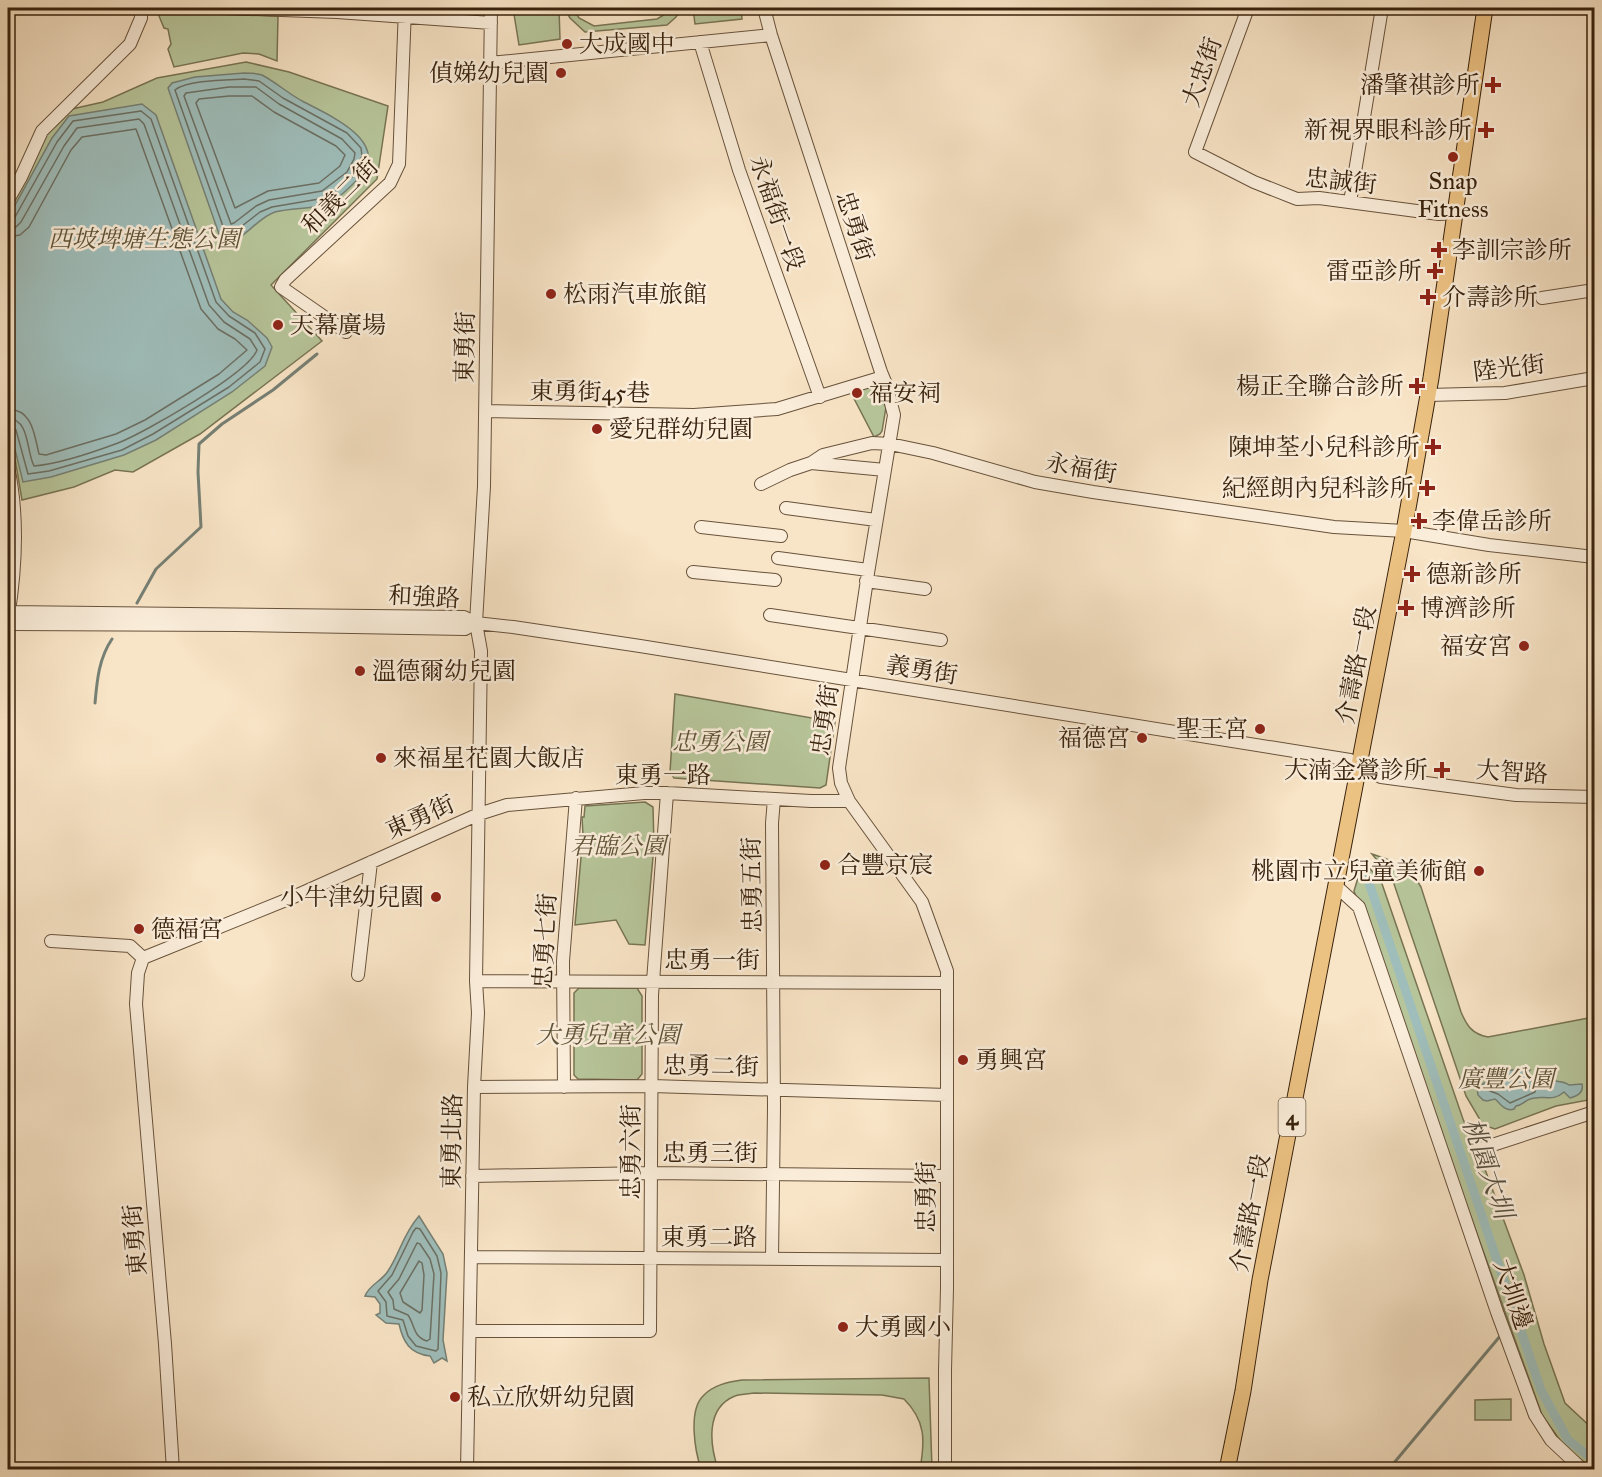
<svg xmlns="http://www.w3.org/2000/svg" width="1602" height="1477" viewBox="0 0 1602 1477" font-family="'IM FELL Great Primer','Noto Serif TC',serif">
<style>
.green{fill:#b7c59a;stroke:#787454;stroke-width:1.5}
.water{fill:#9fbebb;stroke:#768075;stroke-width:1.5}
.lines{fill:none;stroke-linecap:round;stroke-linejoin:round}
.shore{stroke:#6c7064;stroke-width:1.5}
.stream{stroke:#768075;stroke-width:3}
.canal{stroke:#9fbebb;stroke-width:9}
.minor-casing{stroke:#68523b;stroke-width:14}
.major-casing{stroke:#38220d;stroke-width:17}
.minor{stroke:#faedda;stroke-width:12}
.major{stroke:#ecc283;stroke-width:15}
.poi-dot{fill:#8f2418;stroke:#faedda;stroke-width:2}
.labels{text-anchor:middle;stroke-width:5;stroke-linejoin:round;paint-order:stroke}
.shield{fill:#faedda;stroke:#725f4a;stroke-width:1.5}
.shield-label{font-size:22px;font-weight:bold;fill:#38220d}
.poi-label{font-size:24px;fill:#38220d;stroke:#faedda;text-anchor:start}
.street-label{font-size:24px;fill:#38220d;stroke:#faedda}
.park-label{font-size:24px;font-style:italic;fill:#5e5337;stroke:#faedda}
.water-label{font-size:26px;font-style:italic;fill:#575141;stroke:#faedda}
</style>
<rect width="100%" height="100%" fill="#f8e4c6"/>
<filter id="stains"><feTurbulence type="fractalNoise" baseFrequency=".00333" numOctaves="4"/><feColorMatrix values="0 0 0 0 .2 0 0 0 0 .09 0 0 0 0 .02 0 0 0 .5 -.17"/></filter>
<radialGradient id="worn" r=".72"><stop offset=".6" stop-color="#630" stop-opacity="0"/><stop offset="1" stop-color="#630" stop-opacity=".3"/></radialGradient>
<!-- green -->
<path class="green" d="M160,8H217L219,12L226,14L278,16L277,61L259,54L243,53L174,67L168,49L171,44L168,29L164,28L159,16Z
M513,8H559L560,39L519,45Z
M564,8H573L579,18L594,26L657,19L664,15L671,8H682L676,17L667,25L585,32L570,18Z
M693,8H741L742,19L695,24Z
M246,62L289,72L388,106L377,179L271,285L322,341L200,434L133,472L115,470L74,487L22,500L8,418V207L44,137L72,109L103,102L157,78Z
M874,382L886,407L882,431L880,434L874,437L849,389Z
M675,694L835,722L826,785L820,788L674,778L670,772Z
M645,802L653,807L654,846L645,945L629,944L616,920L575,925L583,835L582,817H584L585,806Z
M1372,854C1396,862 1408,865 1421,887L1461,1012C1467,1026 1472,1034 1488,1037L1594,1017V1099L1556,1106L1495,1129L1483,1125L1466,1096L1392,878Z
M1363,861L1381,881L1463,1119L1486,1172L1524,1275L1544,1344L1565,1403L1594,1430V1469L1567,1450L1542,1415L1354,891Z
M579,988H637L642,996V1074L637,1080L578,1079L574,1075V993Z
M929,1378L932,1469H920C925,1441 926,1421 904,1399L882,1395L755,1393C748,1394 741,1394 735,1396C705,1408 710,1445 718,1469H701C695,1451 688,1411 703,1396C713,1385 728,1382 742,1380Z
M1511,1399V1420H1475V1400Z"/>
<!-- water -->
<path class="water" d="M244,73C250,73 257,73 262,75C277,83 290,95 304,102C333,117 397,145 354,183C346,191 335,202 325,205C309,209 291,208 275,212C258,217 241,243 226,243L219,234L168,88L172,83L195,77Z
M142,104L156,115L221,299L233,312L247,320L267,338L272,347L265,366L232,392L156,440L124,455L51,477L23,482L8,421V218L52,138L69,116Z
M1503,1070H1530L1526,1074L1530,1081L1537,1082L1548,1077C1553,1084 1562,1079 1569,1085L1582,1084C1584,1093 1577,1096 1570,1098L1564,1092C1552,1103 1543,1094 1530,1099C1524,1101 1523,1105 1516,1106L1514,1109C1505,1112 1501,1104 1495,1099L1487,1101L1483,1100L1478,1095L1477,1088C1487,1082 1494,1075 1503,1070Z
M419,1216L443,1254L447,1273L443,1340L447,1361L442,1358L434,1363L430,1356C410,1354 403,1342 399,1324L386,1323L376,1315L380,1313V1304L375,1297L365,1296C369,1285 382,1281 388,1271C400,1253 403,1234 419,1216Z"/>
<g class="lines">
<!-- shore -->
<path class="shore" d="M244,79L259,81L283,98L347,133L361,148L362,156L352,177L325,198L272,207L260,212L229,236L225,232L175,90C187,80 227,80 244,79Z
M229,87H256L279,104L342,139L355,153L354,159L347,172L322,191L269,200L256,206L234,223L231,224L184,96L186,93Z
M229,96H252L274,112L336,146L345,155L340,166L319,183L268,191L235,208L196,103L199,99Z
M8,221L15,217L57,142L73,121L141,111L151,119L216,302L229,316L255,333L265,349L260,362L229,387L153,434L122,450L49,471L28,474L16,430L13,427L8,426
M8,228L16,227L21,222L64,146L77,128L139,119L144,124L209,305L224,322L250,339L257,350C249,373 144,433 118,443C94,452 59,464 34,466C26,450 30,420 8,418
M8,237L20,235L29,227L71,150L82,137L136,129L201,309L218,329L235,339L247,350L219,374L145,420L116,434L46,455L39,454C34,434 33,410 8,409
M1519,1076L1526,1086L1535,1088V1092L1510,1103L1498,1094L1490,1091V1087C1504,1079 1499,1076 1519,1076Z
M416,1228L420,1229L437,1256L441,1273L438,1349L436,1351L416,1346L408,1336L403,1320L387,1316L386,1302L378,1291L392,1275L413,1232Z
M417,1243L420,1244L430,1259L434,1274L430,1339L427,1341C413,1337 415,1325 408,1315L394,1309L393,1300L388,1292L399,1279Z
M419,1261L422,1263L424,1275L422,1310L420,1313L403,1302L400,1293Z"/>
<!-- stream -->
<path class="stream" d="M137,603L156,569L201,527L198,472L199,444L222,424L273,390L317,354
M95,703C97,680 99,658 112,639
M1513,1321L1516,1317
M1388,1470L1501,1335"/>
<!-- canal -->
<path class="canal" d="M1366,874L1541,1390L1568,1440L1594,1460"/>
<defs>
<path id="minor" d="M223,8L337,12L491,23
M764,8L771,35L881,372L886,384L894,415L868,573L839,768L841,783L849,801L922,902L947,971V1288L945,1370V1470
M1248,8L1195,152L1254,182L1297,199L1319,198L1439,214L1455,213
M700,42L739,170L820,397
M490,63L771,35
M8,200L21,177L42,131L130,44L141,18V8
M1350,202L1382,8
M1542,298L1594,290
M346,332L281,287L285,280L390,183L399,164L405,8
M1428,395L1505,393L1594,378
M485,411L694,415L777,409L883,377
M811,463L885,470
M8,467C19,517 16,568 8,618
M761,484L790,470L811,463L823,455L872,443L890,444L933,453L1035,482L1093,492L1334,527L1404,531L1489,545L1594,557
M786,508L876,520
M701,527L781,536
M778,558L868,570
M693,572L775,580
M866,581L925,589
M8,612L464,617L476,623L513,627L640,646L1350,760L1381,777L1516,795L1594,797
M770,615L941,640
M8,624L236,625L465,629L476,623
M1336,886L1359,907L1497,1312L1535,1415L1551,1440L1583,1470
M51,941L130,946L143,958
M358,975L371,862
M476,981L947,983
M474,1087L652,1086L947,1095
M564,1087L563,961L576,798
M1480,1149L1594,1112
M472,1176L652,1173L947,1176
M471,1257L947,1260
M772,1258L774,1107L772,823L774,799
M470,1331H650L652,995L667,793
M173,1470L165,1344L136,1004L138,973L143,958L291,898L479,814L507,805L644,793H667L811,801H849
M467,1470L474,1087L478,1013L476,981L481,651L476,623L484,486L491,8"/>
<path id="major" d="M1227,1470L1243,1391L1260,1280L1404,531L1431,378L1485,8"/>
</defs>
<!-- minor casing -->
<use href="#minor" class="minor-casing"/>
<!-- major casing -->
<use href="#major" class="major-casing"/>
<!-- minor -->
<use href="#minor" class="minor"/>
<!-- major -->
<use href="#major" class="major"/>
</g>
<!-- markers -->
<g class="poi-dot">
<circle cx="567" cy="44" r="6"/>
<circle cx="561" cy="73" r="6"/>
<path d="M1490 76h6v6h6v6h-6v6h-6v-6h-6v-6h6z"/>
<path d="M1483 121h6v6h6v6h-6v6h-6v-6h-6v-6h6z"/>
<circle cx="1453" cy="157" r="6"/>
<path d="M1436 241h6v6h6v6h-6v6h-6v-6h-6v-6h6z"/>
<path d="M1432 262h6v6h6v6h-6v6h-6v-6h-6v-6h6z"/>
<circle cx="551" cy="294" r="6"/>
<path d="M1425 288h6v6h6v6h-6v6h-6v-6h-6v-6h6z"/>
<circle cx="278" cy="325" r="6"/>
<path d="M1414 377h6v6h6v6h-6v6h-6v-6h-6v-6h6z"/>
<circle cx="857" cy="393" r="6"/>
<circle cx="597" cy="429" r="6"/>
<path d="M1430 438h6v6h6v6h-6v6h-6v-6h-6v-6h6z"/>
<path d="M1424 479h6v6h6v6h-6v6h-6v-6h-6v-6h6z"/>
<path d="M1416 512h6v6h6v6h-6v6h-6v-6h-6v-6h6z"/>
<path d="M1409 565h6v6h6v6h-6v6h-6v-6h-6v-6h6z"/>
<path d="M1403 599h6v6h6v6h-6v6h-6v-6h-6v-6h6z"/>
<circle cx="1524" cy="646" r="6"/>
<circle cx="360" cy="671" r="6"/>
<circle cx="1260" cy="729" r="6"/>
<circle cx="1142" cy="738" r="6"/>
<circle cx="381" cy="758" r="6"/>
<path d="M1439 761h6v6h6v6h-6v6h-6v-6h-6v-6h6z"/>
<circle cx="825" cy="865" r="6"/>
<circle cx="1479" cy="871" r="6"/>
<circle cx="436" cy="897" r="6"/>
<circle cx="139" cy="929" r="6"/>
<circle cx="963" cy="1060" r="6"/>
<circle cx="843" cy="1327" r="6"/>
<circle cx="455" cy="1397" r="6"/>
</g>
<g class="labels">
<!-- shield labels -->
<rect class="shield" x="1278.5" y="1098" width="27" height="38" rx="4.5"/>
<g class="shield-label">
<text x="1292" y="1125">4</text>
</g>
<!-- poi labels -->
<g class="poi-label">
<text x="579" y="52">大成國中</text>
<text x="549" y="81" text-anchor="end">偵娣幼兒園</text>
<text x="1480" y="93" text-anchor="end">潘肇祺診所</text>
<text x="1472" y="138" text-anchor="end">新視界眼科診所</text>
<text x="1453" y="189" text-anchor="middle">Snap<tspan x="1453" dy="28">Fitness</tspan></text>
<text x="1452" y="258">李訓宗診所</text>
<text x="1422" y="279" text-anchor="end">雷亞診所</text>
<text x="563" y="302">松雨汽車旅館</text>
<text x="1442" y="305">介壽診所</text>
<text x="290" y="333">天幕廣場</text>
<text x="1404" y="394" text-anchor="end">楊正全聯合診所</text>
<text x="869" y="401">福安祠</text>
<text x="609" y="437">愛兒群幼兒園</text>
<text x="1420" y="455" text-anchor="end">陳坤荃小兒科診所</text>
<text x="1414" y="496" text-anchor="end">紀經朗內兒科診所</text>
<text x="1432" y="529">李偉岳診所</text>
<text x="1426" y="582">德新診所</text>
<text x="1420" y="616">博濟診所</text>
<text x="1512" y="654" text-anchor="end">福安宮</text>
<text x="372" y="679">溫德爾幼兒園</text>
<text x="1248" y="737" text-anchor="end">聖王宮</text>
<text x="1130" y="746" text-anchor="end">福德宮</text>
<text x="393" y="766">來福星花園大飯店</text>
<text x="1428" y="778" text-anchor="end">大湳金鶯診所</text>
<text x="837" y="873">合豐京宸</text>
<text x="1467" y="879" text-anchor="end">桃園市立兒童美術館</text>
<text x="424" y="905" text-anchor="end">小牛津幼兒園</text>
<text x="151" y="937">德福宮</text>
<text x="975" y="1068">勇興宮</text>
<text x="855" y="1335">大勇國小</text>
<text x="467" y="1405">私立欣妍幼兒園</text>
</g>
<!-- street labels -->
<g class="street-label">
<text transform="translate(1202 72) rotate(-70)" y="8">大忠街</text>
<text transform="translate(1341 181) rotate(6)" y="8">忠誠街</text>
<text transform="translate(340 196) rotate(-45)" y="8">和義二街</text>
<text transform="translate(777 213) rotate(71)" y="8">永福街一段</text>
<text transform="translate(855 226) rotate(72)" y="8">忠勇街</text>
<text transform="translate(465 347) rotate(-89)" y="8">東勇街</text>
<text transform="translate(1509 368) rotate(-7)" y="8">陸光街</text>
<text transform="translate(590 392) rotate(1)" y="8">東勇街45巷</text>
<text transform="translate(1081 468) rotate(10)" y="8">永福街</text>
<text transform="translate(424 597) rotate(3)" y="8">和強路</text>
<text transform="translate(1356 665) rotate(-79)" y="8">介壽路一段</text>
<text transform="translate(922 670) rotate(9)" y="8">義勇街</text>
<text transform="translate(825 720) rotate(-82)" y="8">忠勇街</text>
<text transform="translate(1512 772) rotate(4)" y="8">大智路</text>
<text x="663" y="783">東勇一路</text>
<text transform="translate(420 817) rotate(-24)" y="8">東勇街</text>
<text transform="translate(752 885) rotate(-91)" y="8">忠勇五街</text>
<text transform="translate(545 941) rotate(-87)" y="8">忠勇七街</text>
<text x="712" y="968">忠勇一街</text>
<text transform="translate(711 1066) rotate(1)" y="8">忠勇二街</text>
<text transform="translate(452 1141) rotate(-89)" y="8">東勇北路</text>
<text transform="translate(631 1152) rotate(-90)" y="8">忠勇六街</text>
<text x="710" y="1161">忠勇三街</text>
<text transform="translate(926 1197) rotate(-90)" y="8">忠勇街</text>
<text transform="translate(1250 1213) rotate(-79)" y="8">介壽路一段</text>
<text x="709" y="1245">東勇二路</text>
<text transform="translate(135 1240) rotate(-95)" y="8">東勇街</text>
<text transform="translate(1513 1294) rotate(71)" y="8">大圳邊</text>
</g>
<!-- park labels -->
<g class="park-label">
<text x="144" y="247">西坡埤塘生態公園</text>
<text x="720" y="750">忠勇公園</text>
<text x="618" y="854">君臨公園</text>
<text x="608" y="1043">大勇兒童公園</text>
<text x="1506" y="1087">廣豐公園</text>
</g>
<!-- water labels -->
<g class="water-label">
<text transform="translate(1488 1168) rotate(71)" y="9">桃園大圳</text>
</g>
</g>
<!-- margin -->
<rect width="1602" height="1477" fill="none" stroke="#f8e4c6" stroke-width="30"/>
<rect x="9" y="9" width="1584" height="1459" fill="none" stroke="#38220d" stroke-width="3"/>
<rect x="15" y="15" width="1572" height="1447" fill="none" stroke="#38220d" stroke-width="1.5"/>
<rect width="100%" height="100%" filter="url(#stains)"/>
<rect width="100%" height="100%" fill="url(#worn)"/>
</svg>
